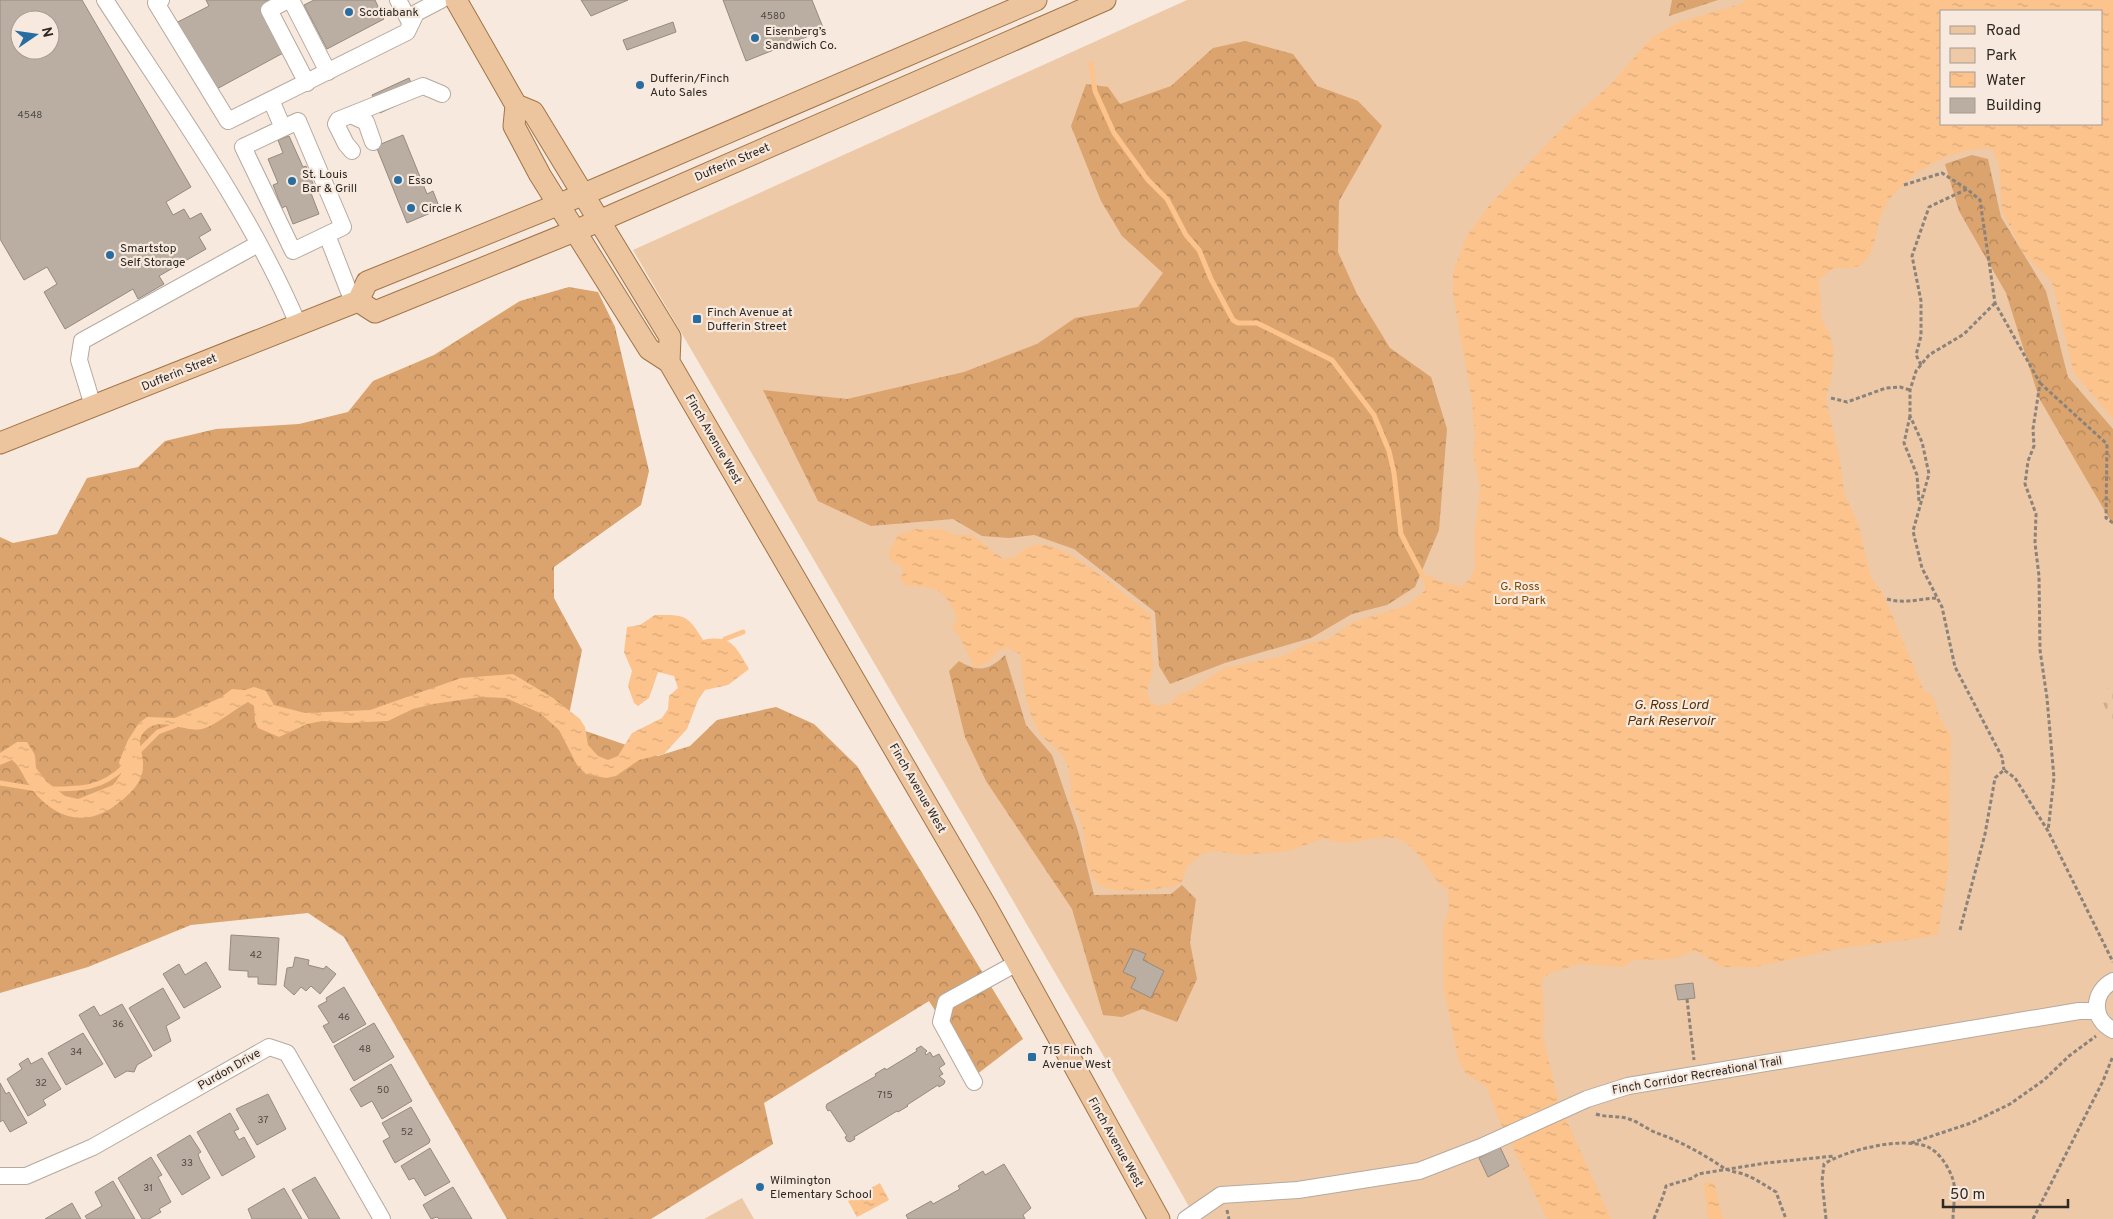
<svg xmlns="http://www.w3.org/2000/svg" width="2113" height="1219" viewBox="0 0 2113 1219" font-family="Overpass,sans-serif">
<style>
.green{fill:#edc9a7;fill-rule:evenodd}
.forest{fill:url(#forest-crowns)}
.cemetery{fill:url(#cemetery-stones)}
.water{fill:url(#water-ripples);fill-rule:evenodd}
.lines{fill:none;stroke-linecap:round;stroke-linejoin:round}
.stream{stroke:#fcc38c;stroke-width:5}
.building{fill:#baaea2;stroke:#968a7f;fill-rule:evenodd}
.minor-casing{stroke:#b6a99d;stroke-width:18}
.major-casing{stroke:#a17549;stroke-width:23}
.path{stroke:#8b827a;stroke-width:3;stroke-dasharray:4 2.5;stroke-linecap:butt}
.minor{stroke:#fff;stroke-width:16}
.major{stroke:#ecc59e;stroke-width:21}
.poi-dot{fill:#276da1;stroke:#f7e9dd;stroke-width:2}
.labels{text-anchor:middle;stroke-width:4.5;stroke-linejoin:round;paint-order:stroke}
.number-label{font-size:10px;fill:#504a43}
.poi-label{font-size:12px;fill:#2d2823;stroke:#f7e9dd;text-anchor:start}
.street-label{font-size:12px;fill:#2d2823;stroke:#f7e9dd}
.park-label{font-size:12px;fill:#7c4802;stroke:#f7e9dd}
.water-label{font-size:14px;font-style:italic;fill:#563204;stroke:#f7e9dd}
</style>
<defs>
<pattern id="forest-crowns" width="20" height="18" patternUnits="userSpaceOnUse" patternTransform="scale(1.25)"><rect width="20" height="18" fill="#dba36d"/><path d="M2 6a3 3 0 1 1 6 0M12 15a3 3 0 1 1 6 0" fill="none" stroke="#b28559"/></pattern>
<pattern id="cemetery-stones" width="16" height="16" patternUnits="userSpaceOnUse" patternTransform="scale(1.25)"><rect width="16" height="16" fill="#edc9a7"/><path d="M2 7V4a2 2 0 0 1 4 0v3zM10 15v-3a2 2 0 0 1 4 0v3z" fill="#ccad8f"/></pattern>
<pattern id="water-ripples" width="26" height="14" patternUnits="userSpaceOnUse" patternTransform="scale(1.25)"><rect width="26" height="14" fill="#fcc38c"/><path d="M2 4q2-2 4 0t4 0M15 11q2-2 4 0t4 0" fill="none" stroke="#d8a878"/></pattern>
</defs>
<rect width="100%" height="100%" fill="#f7e9dd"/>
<!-- green -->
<path class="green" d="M1187,0H2113V1219H1196L1113,1072L633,250ZM1942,11H2102V124H1942Z
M742,1198L754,1219H704Z"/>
<!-- forest -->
<path class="forest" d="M1672,0H1718L1669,16Z
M1245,41L1293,54L1317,86L1358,101L1382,126L1339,201L1338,252L1357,294L1390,348L1431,377L1447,429L1439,530L1415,587L1387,605L1352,614L1311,638L1225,663L1170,684L1159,666L1155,612L1074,549L1034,535L1009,538L982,536L953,519L871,526L818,501L763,390L847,399L964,372L1037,344L1075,318L1138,307L1163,273L1122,236L1101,201L1071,126L1086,84L1108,87L1120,104L1171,86L1213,48Z
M1972,155L1988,159L2001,217L2046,291L2068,377L2113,429V525L2039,398L2006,293L1959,211L1945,164Z
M569,287L598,292L615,327L649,471L641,505L554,567V598L582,650L569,715L574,727L658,756L690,746L717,720L776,707L814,724L857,766L1023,1039L976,1075L929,1001L764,1103L773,1144L651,1219H507L344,937L308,913L191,925L88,967L0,993V537L13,543L57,534L87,478L138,467L165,441L216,429L299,424L348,412L373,381L434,355L520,301Z
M1005,655L1026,725L1052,755L1078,831L1094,895L1171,894L1182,885L1196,899L1190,942L1197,979L1177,1022L1142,1009L1122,1017L1103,1015L1072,909L986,781L965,737L949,671L959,661C978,673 990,670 1005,655Z"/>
<!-- cemetery -->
<path class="cemetery" d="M2113,685V726L2099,693Z"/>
<!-- water -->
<path class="water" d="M1745,0H2113V419L2074,373L2052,282L2024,254L2002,211L1999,165L1992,149C1954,145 1901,175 1884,209C1875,226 1878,248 1863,263C1854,271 1844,266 1834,269C1829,270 1823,277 1819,280L1822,320L1830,335L1834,351L1832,373L1826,399L1840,460L1844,493L1858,523L1871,577L1884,596L1924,691L1933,696L1939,716L1951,736L1948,871L1938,934L1923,938L1842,948L1755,967H1722L1696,951L1672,959L1634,960L1622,967L1580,964L1550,973L1542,979L1544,1020L1542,1032L1559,1104L1611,1219H1547L1498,1117L1487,1087L1465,1073L1458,1058L1444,990L1443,928L1449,908L1448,890C1427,877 1420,843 1393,838C1371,835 1346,850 1325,838L1289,851L1244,855L1213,851L1202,854L1187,866L1181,884C1165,889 1109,897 1097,883C1092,878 1087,862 1085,854C1084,851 1086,847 1085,843C1084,827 1078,813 1070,800C1072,788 1070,764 1062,755C1055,746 1043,740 1038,730C1025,706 1022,682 1021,655L1009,648L999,650L990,661L975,668L959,636L952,628L957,619C947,590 936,586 907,586L900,579L903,573L902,567L890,560L889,552L898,535L916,529H942L955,535H972L1003,559L1016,557C1022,548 1035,543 1046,545C1076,551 1126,596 1151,615L1153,670L1147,691L1150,702L1157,706L1171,703L1177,696L1191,690L1224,668L1283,656L1306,644L1329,639L1353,622L1406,606L1425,591L1424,578L1431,576C1440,584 1451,582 1461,587L1471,578L1475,568V530L1480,488L1473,454L1475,439L1472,401L1453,294V273L1466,237L1491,203L1572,118L1612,83L1651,38L1679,22L1741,4ZM1942,11H2102V124H1942Z
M655,615C685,615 687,614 703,640C731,634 736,647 749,669L728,685L705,690L698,700L687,729L664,754L639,760L616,776L606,778L586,774L577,765L559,730L540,713L506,698L481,697L433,704L413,709L388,721L347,723L322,721L307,724L279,737L258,728L255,721L254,706L248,702C235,709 215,726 202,729C185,733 161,716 146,730C134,740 144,753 143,766C143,783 129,795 116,805C85,828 53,818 31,788C24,779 21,767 12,760L0,765V753L17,742H27L35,755L36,768L47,782L65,796L78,799L113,785L121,774L119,762L128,740L139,723L147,717L175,718L220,698L232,689L245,690L254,687L266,691L274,705L305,713L370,710L461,678L513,674L553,698L580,719L585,727L588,745L598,756L608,760L618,756L632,733L662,718L668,709L669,696L678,688L674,676L658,672L649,698L638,706L634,703L628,686L632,671L624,652L627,627L640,625Z
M1714,1182L1723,1219H1708L1704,1183Z
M880,1183L889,1200L857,1217L848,1201Z"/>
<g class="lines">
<!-- stream -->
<path class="stream" d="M1091,64L1095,91L1114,133L1148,180L1167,199L1186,235L1199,250L1211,279L1233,320L1238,323H1257L1332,360L1374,415L1389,451L1394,473L1401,534L1424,578
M723,644L725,639L743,632
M136,754L158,732L177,725
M0,783L37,789
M50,789C81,789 102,789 125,766"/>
</g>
<!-- building -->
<path class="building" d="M0,0H82L191,187L166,202L173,215L184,209L190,219L201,213L211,230L199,237L206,249L159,276L164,284L138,299L133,289L65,329L44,292L57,284L47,267L24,280L0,239ZM20,20H50V50H20Z
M206,0H280L263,10L285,52L213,91L172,25L209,6Z
M314,0H375L384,19L327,49L304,5Z
M581,0H628L591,16Z
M723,0H812L824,30L746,61Z
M673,22L676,32L627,50L623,40Z
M409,78L417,96L380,113L372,95Z
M403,135L427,194L433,191L440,209L407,223L376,146Z
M289,136L303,167L306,166L316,191L311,193L319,214L293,224L286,206L282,208L273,185L278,183L268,159L283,153L278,140Z
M231,935L279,938L276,985L258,984V977H248V971L229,970Z
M1134,949L1146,954L1143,960L1164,971L1151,998L1131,988L1136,978L1123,972Z
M295,957L309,960L308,965L324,969L326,966L336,974L320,994L311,986L306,991L301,987L294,995L284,986L287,968L293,967Z
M206,962L221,987L184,1008L163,974L179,964L185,975Z
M1693,983L1695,998L1678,1000L1675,985Z
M344,987L366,1024L333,1043L323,1026L329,1023L318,1006L327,1001L326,998Z
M163,988L180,1018L166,1026L171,1041L154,1051L129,1008Z
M122,1004L152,1056L137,1065L134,1072L127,1071L115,1078L79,1015L94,1006L100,1016Z
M374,1023L394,1057L354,1081L334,1046Z
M83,1033L103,1064L66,1085L48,1053Z
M921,1046L927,1051L925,1053L926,1055L930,1052L933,1057L939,1054L945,1064L939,1068L943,1074L939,1076L945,1081L944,1084L939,1087L938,1085L907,1105L908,1106L898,1112L897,1111L854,1137L855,1139L850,1142L847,1141L845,1137L847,1136L830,1110L828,1111L826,1107L827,1104L876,1076L875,1074L885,1068L886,1070L917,1051L916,1049Z
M28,1058L31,1064L42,1058L61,1089L43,1100L46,1105L28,1116L7,1079L22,1069L19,1064Z
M391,1064L412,1101L382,1119L372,1101L361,1107L350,1089Z
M0,1083L6,1094L9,1092L27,1123L10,1132L3,1120L0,1122Z
M268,1094L286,1129L257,1145L236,1109Z
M411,1107L430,1140L429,1143L395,1163L383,1141L390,1137L382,1123Z
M230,1113L239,1129L234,1131L239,1140L244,1137L255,1157L222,1176L197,1132Z
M190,1135L201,1152L198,1154L200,1160L210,1178L182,1195L157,1155Z
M1500,1147L1509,1166L1488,1177L1479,1158Z
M430,1148L450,1182L425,1196L414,1178L409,1180L401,1166Z
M151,1157L162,1175L158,1177L171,1202L159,1209L161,1212L149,1219H142L118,1178Z
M1004,1164L1031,1208L1023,1215L1025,1219H908L906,1215L931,1201L933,1204L960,1189L958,1186L983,1171L985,1175Z
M315,1177L340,1219H309L292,1190Z
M113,1181L135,1219H87L85,1216L102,1206L95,1192Z
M453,1187L472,1219H439L437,1217L431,1219L423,1205Z
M284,1188L302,1219H252L248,1209Z
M72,1203L81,1219H45Z"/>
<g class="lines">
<defs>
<path id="minor" d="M105,0C173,105 249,209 298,324
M161,0L156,3L228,121L407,32L416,13L441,0
M288,0L269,10L307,83
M291,0L328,72
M398,0L411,24
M271,100L283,128
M351,115L366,122L373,142
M298,121L343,227L293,251L243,147Z
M352,151L346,144L336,124L338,120L423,86L442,94
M327,235L353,302
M93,406L79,360L82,341L258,244
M2113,981C2092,992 2091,1019 2113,1030
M974,1082L941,1022L946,1002L1017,963
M0,1176H26L93,1147L269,1047L287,1053L382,1219
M1186,1219L1221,1195L1298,1190L1419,1171L1481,1147L1587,1099L1628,1086L2079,1011H2097"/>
<path id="major" d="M456,0L516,105L514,126L540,175L649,349L669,362L987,908L1159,1219
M516,105L533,112L670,337L669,362
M358,301L375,312L599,221L1105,0
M0,443L358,301L367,282L582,195L1036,0"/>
</defs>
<!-- minor casing -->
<use href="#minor" class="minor-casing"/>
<!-- major casing -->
<use href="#major" class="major-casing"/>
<!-- path -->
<path class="path" d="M1904,185L1942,173L1967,189
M1995,303L1964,334L1929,355L1916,371L1910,390V416L1922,442L1929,474L1913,531L1922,568L1942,607L1955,667L2002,757L2004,770
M1921,365L1916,355L1921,336V301L1912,256L1929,207L1967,189L1980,200L1995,303L2040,383L2033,429L2034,446L2028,461L2025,484L2036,514L2035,543L2039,576L2040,650L2047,698L2054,778L2048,831
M2040,383L2107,444L2106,518L2113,523
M1831,398L1847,402L1886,388L1900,387L1910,390
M1910,416L1904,443L1917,475L1919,501
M1887,599C1905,604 1918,599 1937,598
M1960,930L1985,834L1995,778L2004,770L2015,778L2048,831L2113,962
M1687,999L1694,1060
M1596,1114C1607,1118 1618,1115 1629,1119C1639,1122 1648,1130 1657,1133C1680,1141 1703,1154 1724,1168C1730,1172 1739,1172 1746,1175C1756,1179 1766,1186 1776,1192L1786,1219
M1911,1143L1971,1123L2010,1104L2044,1080L2069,1056L2096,1036
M1227,1210L1229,1219
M1654,1219C1658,1207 1663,1199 1666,1186L1693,1178L1698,1174L1766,1163L1834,1156
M1826,1219L1822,1181L1824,1164C1846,1150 1903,1136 1928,1147C1939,1152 1948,1166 1952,1177C1957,1188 1953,1207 1953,1219
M2033,1219L2103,1081L2113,1056"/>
<!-- minor -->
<use href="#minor" class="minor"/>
<!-- major -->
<use href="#major" class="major"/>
</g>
<!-- markers -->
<g class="poi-dot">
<circle cx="349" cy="12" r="5"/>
<circle cx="755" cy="38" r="5"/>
<circle cx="640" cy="85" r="5"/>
<circle cx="398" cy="180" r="5"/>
<circle cx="292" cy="181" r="5"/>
<circle cx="411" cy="208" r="5"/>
<circle cx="110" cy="255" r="5"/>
<rect x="692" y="314" width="10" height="10" rx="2.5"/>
<rect x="1027" y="1052" width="10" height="10" rx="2.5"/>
<circle cx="760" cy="1187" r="5"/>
</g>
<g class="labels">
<!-- number labels -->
<g class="number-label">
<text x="773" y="19">4580</text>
<text x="30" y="118">4548</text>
<text x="256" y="958">42</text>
<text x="344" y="1020">46</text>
<text x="118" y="1027">36</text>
<text x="365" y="1052">48</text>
<text x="76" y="1055">34</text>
<text x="41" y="1086">32</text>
<text x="383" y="1093">50</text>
<text x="885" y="1098">715</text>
<text x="263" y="1123">37</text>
<text x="407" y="1135">52</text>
<text x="187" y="1166">33</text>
<text x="148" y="1191">31</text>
</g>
<!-- poi labels -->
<g class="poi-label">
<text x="359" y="16">Scotiabank</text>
<text x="765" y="35">Eisenberg’s<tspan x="765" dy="14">Sandwich Co.</tspan></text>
<text x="650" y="82">Dufferin/Finch<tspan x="650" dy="14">Auto Sales</tspan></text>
<text x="302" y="178">St. Louis<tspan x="302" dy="14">Bar &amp; Grill</tspan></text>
<text x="408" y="184">Esso</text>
<text x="421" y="212">Circle K</text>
<text x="120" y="252">Smartstop<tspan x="120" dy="14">Self Storage</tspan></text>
<text x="707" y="316">Finch Avenue at<tspan x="707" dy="14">Dufferin Street</tspan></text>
<text x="1042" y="1054">715 Finch<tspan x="1042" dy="14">Avenue West</tspan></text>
<text x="770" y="1184">Wilmington<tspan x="770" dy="14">Elementary School</tspan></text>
</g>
<!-- street labels -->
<g class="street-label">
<text transform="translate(732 162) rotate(-23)" y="4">Dufferin Street</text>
<text transform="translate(179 372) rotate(-22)" y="4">Dufferin Street</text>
<text transform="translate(714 439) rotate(60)" y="4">Finch Avenue West</text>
<text transform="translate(918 788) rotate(60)" y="4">Finch Avenue West</text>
<text transform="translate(229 1069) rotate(-30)" y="4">Purdon Drive</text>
<text transform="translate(1697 1075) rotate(-10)" y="4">Finch Corridor Recreational Trail</text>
<text transform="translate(1116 1142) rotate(61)" y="4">Finch Avenue West</text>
</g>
<!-- park labels -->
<g class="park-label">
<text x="1520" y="590">G. Ross<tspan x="1520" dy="14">Lord Park</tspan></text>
</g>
<!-- water labels -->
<g class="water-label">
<text x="1671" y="709">G. Ross Lord<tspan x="1671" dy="16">Park Reservoir</tspan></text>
</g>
</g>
<!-- legend -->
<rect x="1940" y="10" width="162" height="115" fill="#f7e9dd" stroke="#a69c93"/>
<rect x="1950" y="26" width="25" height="8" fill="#ecc59e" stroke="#a69c93"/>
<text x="1986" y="35" font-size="15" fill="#2d2823">Road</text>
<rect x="1950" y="48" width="25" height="15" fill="#edc9a7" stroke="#a69c93"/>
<text x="1986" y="60" font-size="15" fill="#2d2823">Park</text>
<rect x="1950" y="72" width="25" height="15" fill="url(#water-ripples)" stroke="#a69c93"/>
<text x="1986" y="85" font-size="15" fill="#2d2823">Water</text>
<rect x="1950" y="98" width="25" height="15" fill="#baaea2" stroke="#a69c93"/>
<text x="1986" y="110" font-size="15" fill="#2d2823">Building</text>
<!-- north arrow -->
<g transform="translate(35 35) rotate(77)"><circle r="24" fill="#f7e9dd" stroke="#a69c93"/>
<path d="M0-4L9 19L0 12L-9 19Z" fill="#276da1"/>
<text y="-8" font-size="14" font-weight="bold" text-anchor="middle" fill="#2d2823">N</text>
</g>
<!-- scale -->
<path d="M1943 1199v8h125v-8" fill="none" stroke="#2d2823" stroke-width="2.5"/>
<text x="1950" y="1199" font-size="15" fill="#2d2823" stroke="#f7e9dd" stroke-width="4" paint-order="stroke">50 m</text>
</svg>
